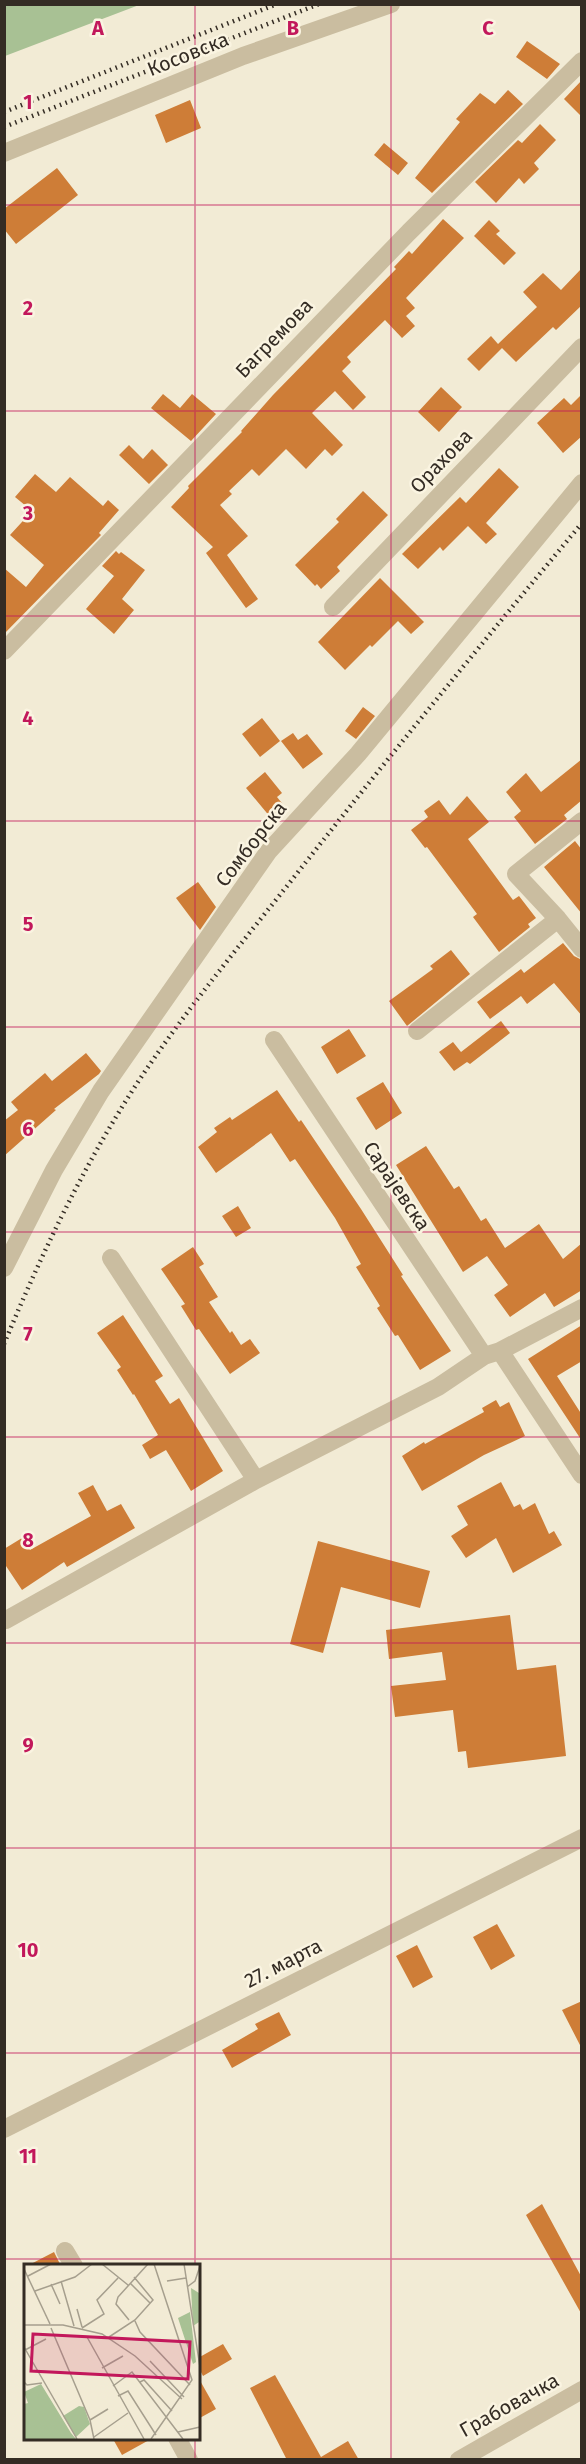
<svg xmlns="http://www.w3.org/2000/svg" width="586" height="2464" viewBox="0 0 586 2464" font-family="'Fira Sans',sans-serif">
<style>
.green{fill:#a8c194}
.building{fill:#ce7d37}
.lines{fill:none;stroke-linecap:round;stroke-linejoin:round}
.minor{stroke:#cabda0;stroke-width:18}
.rail{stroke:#342c24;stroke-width:4.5;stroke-dasharray:1.5 4.5;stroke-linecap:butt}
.grid{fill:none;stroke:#c2185b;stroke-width:1.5;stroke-opacity:0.55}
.labels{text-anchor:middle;stroke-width:5;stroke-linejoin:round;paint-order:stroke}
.street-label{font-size:20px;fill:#342c24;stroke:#faf4e1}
.inset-road{fill:none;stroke:#a69f8e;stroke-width:1.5}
.view{fill:#c2185b;fill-opacity:0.15;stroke:#c2185b;stroke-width:3}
.inset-edge{fill:none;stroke:#342c24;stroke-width:3}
.grid-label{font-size:20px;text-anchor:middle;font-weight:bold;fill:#c2185b;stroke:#faf4e1;stroke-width:5;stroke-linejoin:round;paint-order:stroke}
</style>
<rect width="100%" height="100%" fill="#f2ebd5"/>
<!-- green -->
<path class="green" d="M5,4H139V5L5,56Z"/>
<!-- building -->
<path class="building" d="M527,41L560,64L547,79L516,57Z
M582,80V117L564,99Z
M508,90L523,104L432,193L415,178L460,122L456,119L480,93L495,104Z
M190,100L201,128L166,143L155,115Z
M540,124L556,140L534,163L539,169L524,184L519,178L496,203L475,182L518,140L522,143Z
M384,143L408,163L398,175L374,155Z
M57,168L78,195L16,244L4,229V209Z
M443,219L464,238L406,298L415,308L406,316L415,326L402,338L385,320L347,357L351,362L342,371L366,397L353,410L335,391L312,413L343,445L332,456L325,449L306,469L286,449L259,476L252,469L229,491L232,494L220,505L248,536L227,555L258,599L246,608L206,553L213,547L171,507L189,488L188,486L242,432L241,431L273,395L396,269L394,267L409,251L412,254Z
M489,220L500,231L496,234L516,253L504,265L474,236Z
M582,268V305L556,330L553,327L516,362L499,345L502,348L479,371L467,359L491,336L498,344L537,307L523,292L543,273L561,290Z
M441,387L462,407L439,432L418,412Z
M163,394L180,408L192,394L216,414L191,441L151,408Z
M582,394V436L563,453L537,423L564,398L571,405Z
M129,445L143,459L152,449L168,465L149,484L119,455Z
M499,468L519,487L486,523L497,534L486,544L468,526L443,551L440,547L418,569L402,554L460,497L466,503Z
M35,474L56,492L70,477L103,506L108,500L119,510L99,533L101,535L4,634V568L26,587L44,565L10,535L32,511L15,497Z
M363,491L388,515L337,567L340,571L321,589L317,584L315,586L295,565L339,522L336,519Z
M116,551L119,554L121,552L145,570L122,599L134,610L114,634L86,609L114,576L102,566Z
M380,578L424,622L411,634L398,621L372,647L370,645L345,670L318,642Z
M363,707L375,716L356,739L345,731Z
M262,718L280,741L260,757L242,734Z
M293,733L298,740L307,734L323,754L303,769L281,741Z
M582,759V800L564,815L567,819L535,844L514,817L521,811L506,792L526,773L541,792Z
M265,772L282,793L277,797L285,807L271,818L246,788Z
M467,796L489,822L468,839L513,900L519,896L536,918L528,924L530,927L499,952L473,917L477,914L427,847L425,848L411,830L428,817L424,811L439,800L450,815Z
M575,841L582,850V914L544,867Z
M198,882L216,907L200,930L176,898Z
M563,943L574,956L582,960V1016L554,983L527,1004L521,996L490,1019L477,1002L521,969L524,973Z
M451,950L470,974L407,1026L389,1001L433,969L430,966Z
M501,1021L510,1033L470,1064L467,1062L454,1071L439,1052L453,1042L461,1052Z
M349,1029L366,1056L337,1074L321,1047Z
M86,1053L101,1071L99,1074L54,1109L56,1110L4,1156V1121L18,1110L11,1102L45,1073L52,1081Z
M383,1082L402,1113L376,1130L356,1098Z
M277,1090L299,1122L301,1120L361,1209L403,1275L401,1276L451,1351L420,1370L398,1335L395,1336L377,1308L380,1306L356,1267L361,1264L335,1218L295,1159L290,1162L271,1133L216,1173L198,1147L217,1132L214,1128L230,1117L232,1120Z
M426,1146L454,1189L459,1186L481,1221L486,1218L505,1248L539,1224L563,1259L582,1243V1290L554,1307L545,1293L510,1317L494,1295L508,1285L487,1256L463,1272L396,1165Z
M238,1206L251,1228L236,1237L222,1216Z
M193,1247L204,1264L199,1267L218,1297L209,1302L230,1333L232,1331L241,1345L250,1339L260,1353L230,1374L199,1329L196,1330L181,1306L185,1304L161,1269Z
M123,1315L163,1376L155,1381L170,1404L179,1398L223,1471L191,1491L166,1450L150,1459L142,1445L158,1435L134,1394L133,1395L117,1370L121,1367L97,1333Z
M582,1325V1361L557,1376L582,1415V1441L528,1359Z
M496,1400L500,1407L509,1402L525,1436L484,1455L422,1491L402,1456L424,1442L425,1444L484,1412L482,1408Z
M501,1482L514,1507L520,1504L523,1510L535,1503L549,1534L554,1531L562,1545L513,1573L496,1538L466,1558L451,1536L468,1525L457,1506Z
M93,1485L107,1511L121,1504L135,1528L67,1567L64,1562L22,1590L4,1563V1549L22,1538L30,1550L91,1516L78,1493Z
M318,1541L430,1571L420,1608L341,1587L323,1653L290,1644Z
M510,1615L517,1670L556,1665L566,1756L468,1768L466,1751L458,1752L453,1710L395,1717L391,1686L446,1680L442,1652L389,1659L386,1630Z
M497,1924L515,1956L491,1970L473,1937Z
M417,1945L433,1977L413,1988L396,1956Z
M582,2001V2049L562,2010Z
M279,2012L291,2035L232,2068L222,2050L258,2029L255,2024Z
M542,2204L582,2278V2315L526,2215Z
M54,2252L61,2266H27Z
M223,2344L232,2359L203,2376L198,2366V2358Z
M275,2375L321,2457L348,2441L359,2460H287L250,2388Z
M198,2377L216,2409L198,2419Z
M113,2439H151L122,2455Z"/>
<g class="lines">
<!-- minor -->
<path class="minor" d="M4,153L243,56L391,4
M333,607L582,347
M4,651L409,232L582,61
M582,821L516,874L558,919L582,949
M417,1031L558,919
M274,1040L484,1356
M111,1258L256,1480
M4,1268L54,1170L101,1091L268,852L358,754L582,483
M500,1351L582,1475
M6,1620L256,1480L438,1387L484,1356L500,1351L582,1308
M4,2129L582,1838
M65,2251L74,2266
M177,2438L189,2460
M459,2460L582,2390"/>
<!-- rail -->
<path class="rail" d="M4,112L277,4
M4,127L319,4
M4,1344C43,1250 89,1154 146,1070C197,995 257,925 313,853C401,742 491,632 582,523"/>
</g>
<!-- grid -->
<path class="grid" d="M195,4V2266M391,4V2460M4,205H582M4,411H582M4,616H582M4,821H582M4,1027H582M4,1232H582M4,1437H582M4,1643H582M4,1848H582M4,2053H582M4,2259H582M195,2438V2460"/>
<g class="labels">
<!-- street labels -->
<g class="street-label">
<text transform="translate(188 54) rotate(-22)" y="7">Косовска</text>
<text transform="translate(274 338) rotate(-46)" y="7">Багремова</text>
<text transform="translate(441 461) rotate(-46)" y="7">Орахова</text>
<text transform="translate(251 844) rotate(-52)" y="7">Сомборска</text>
<text transform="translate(397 1186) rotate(56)" y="7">Сарајевска</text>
<text transform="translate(283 1963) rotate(-27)" y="7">27. марта</text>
<text transform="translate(509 2405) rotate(-29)" y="7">Грабовачка</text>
</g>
</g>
<!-- overview -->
<g transform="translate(24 2264)">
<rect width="176" height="176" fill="#f2ebd5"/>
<path d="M167,24L175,29V58L169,62ZM166,48L172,98L169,100L154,54ZM17,120L47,169L52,175H0V140L4,139L0,128ZM55,142L60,143L66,160L52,173L39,152Z" fill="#a8c194"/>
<path class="inset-road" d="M78,0L104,21M160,0L176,103M0,5L26,60M4,12L27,0M37,17L50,62M143,17L162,14M106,19L126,39M27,20L36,40M163,23L171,17L176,2M11,27L51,13L68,0M53,45L58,63M105,56L92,40L94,33L124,0M111,57L116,68L166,121M0,61H39L78,70L111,92L158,135M27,64L66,156L70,175M58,64L80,50L73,36L94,14M63,73L120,175M85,73L111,56L129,36L110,13M0,83L53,175M1,86L22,75M126,97L160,133M78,104L99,92M0,118L3,121L18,119M116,118L120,116L148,147M89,122L108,108L159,175M94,132L104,127L132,171M66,156L84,145M154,168L176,163M70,173L104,149M127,175L168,116L130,0"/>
<path class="view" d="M9,70L166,78L164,115L7,107Z"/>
<rect width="176" height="176" class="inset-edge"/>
</g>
<g class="grid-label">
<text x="98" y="35">A</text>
<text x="293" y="35">B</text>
<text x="488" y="35">C</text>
<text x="28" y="109">1</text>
<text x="28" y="315">2</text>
<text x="28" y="520">3</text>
<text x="28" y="725">4</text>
<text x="28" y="931">5</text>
<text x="28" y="1136">6</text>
<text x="28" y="1341">7</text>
<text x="28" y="1547">8</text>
<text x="28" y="1752">9</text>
<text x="28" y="1957">10</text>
<text x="28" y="2163">11</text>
</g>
<!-- border -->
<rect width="586" height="2464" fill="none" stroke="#342c24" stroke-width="12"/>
</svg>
